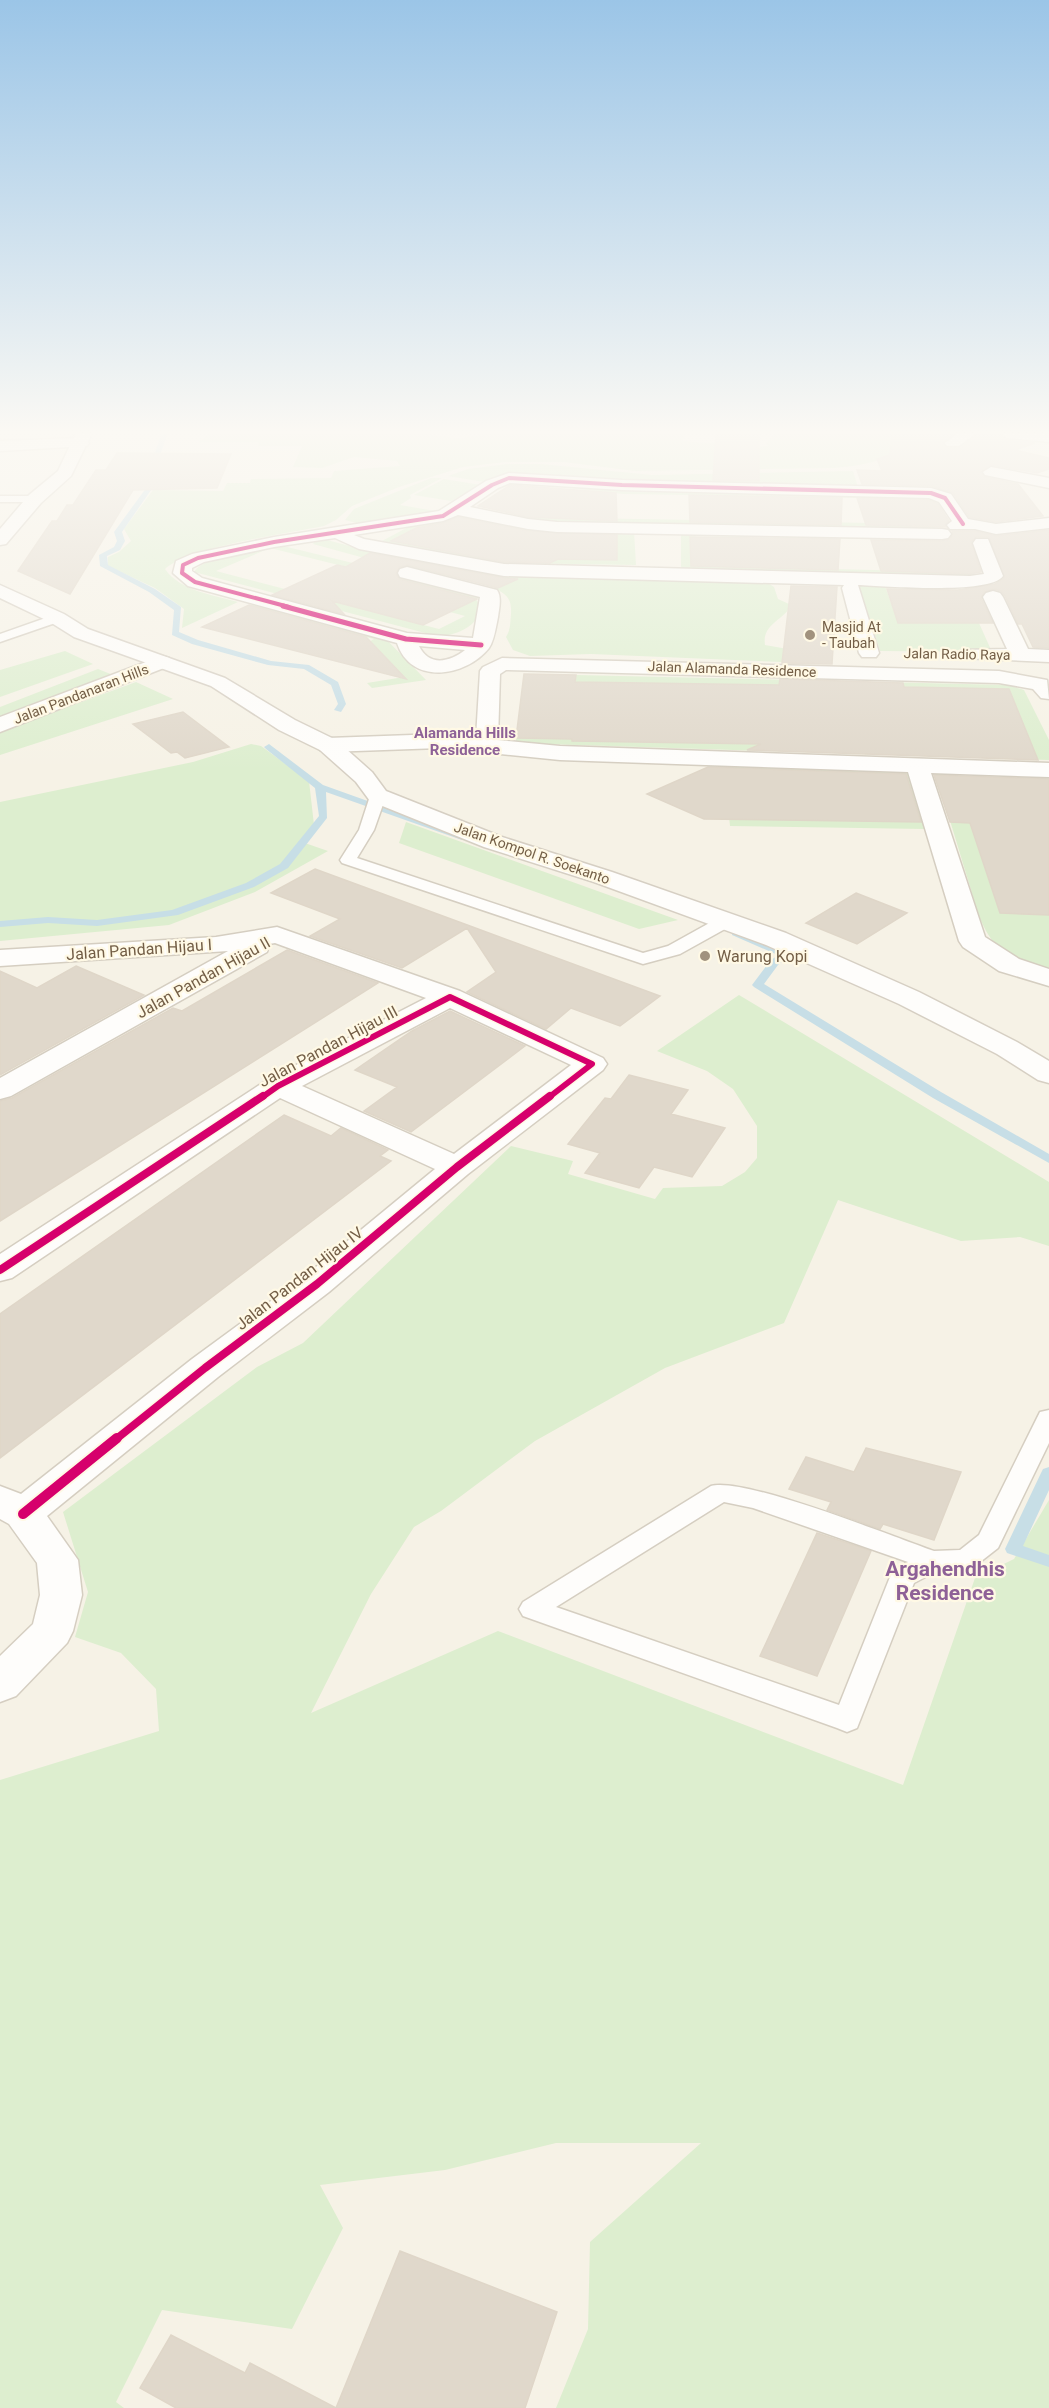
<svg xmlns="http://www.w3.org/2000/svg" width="1049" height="2408" viewBox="0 0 1049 2408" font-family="Roboto,sans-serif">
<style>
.green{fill:#ddeecf;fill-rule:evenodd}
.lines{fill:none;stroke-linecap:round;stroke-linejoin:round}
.stream{fill:#c7dee6;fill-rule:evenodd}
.building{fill:#e0d8cb;stroke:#dfd6c8;stroke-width:1.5}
.lane-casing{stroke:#d5cec1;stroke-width:3}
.street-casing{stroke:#d5cec1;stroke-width:3}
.secondary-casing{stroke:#d6cfc3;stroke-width:3}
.lane{fill:#fefdfb;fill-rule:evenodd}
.street{fill:#fefdfb;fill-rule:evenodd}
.secondary{fill:#fefdfb;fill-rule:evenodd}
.cycleway-far4-casing{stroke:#fff9e5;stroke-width:6}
.cycleway-far3-casing{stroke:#fff9e5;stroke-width:8}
.cycleway-far2-casing{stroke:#fff9e5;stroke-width:9}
.cycleway-far1-casing{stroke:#fff9e5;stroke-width:11}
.cycleway-casing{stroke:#fff9e5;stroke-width:14}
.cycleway-far4{stroke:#d6006c;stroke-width:4}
.cycleway-far3{stroke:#d6006c;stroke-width:5}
.cycleway-far2{stroke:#d6006c;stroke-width:6}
.cycleway-far1{stroke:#d6006c;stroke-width:8}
.cycleway{stroke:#d6006c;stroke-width:10}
.poi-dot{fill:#a1927e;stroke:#fff9e5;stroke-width:2}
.labels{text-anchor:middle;stroke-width:4.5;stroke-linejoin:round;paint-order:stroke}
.far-poi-label{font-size:14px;fill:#735e46;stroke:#fff9e5;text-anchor:start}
.far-street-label{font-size:14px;fill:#735e46;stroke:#fff9e5}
.far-neighbourhood-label{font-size:15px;font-weight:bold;fill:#8e6197;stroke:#fff9e5}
.street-label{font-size:16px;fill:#735e46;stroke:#fff9e5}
.poi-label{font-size:16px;fill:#735e46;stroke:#fff9e5;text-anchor:start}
.near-neighbourhood-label{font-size:21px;font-weight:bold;fill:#8e6197;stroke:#fff9e5}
</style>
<rect width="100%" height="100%" fill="#f6f2e6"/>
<!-- green -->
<path class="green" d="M210,433H432L431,435L458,438L479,436L476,433H687L682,441L757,447L768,446L766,444L775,433H924C888,459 878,464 834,468L635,471L564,462H505L463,467L399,487L352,506L336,520L324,526C289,533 189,547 165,569C180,591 214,595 238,602L182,628L184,609L155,588L108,566V557L119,552L131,541L124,529L153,490L223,491L227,483H250L251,479L331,478L334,471L400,466L397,461L354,457L322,468L293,467L302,446H258L259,442H199Z
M507,464H541L652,475L853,471L858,487L601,481L529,475H502L484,482L448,476L468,469Z
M431,478H442L410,495L411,498L400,505L441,512L364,525L345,520L354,509Z
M444,479L481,485L451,501L414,495Z
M516,482L921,494L933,499L942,524L929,530L551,522L527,519L482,504L584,518L927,524V510L922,499L623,494Z
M467,516L634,531L636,565L504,563L382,541L410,526ZM417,527L450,533L617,536V559H528L398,537Z
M681,533L913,537L914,540L696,536V551L691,566L964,572L966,556L973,577L681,571Z
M316,540H327L365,550L445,563L487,574L535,578L768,583L774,587L778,599L789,604V609C780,621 762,626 765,645L799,651L806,663L591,654L530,656L513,650L506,637C511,628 510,624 511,614C512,595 504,594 490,585L368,559L313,544Z
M275,544L484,595L476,599C488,618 465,632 448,635C442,636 435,635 429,634L194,572C203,556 256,549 275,544ZM270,548L475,599L450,612L465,616L439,629L216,571Z
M859,586H885L898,622L979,623L992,652L880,651Z
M252,604L382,635L426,680L372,688L367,683L404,677L382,654L335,660L374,639L245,607Z
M65,651L93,664L0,697V670Z
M98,669L118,677L0,720V707Z
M576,675L1008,685L1024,690L1049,740V760L516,743V738L572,739V741L986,748L1008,689L575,682Z
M136,682L173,699L0,755V732Z
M251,744L261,746L309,781L314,825L299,841L328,851L255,892L169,925L0,941V802L193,762Z
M724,766L908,768L925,829L730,826Z
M935,771H954L1000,913L1049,915V970C1010,958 993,953 978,913Z
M406,822L678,920L639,929L399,843Z
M739,995L1049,1182V1246L1020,1237L961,1241L838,1200L784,1323L665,1368L535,1441L441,1511L414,1527L371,1594L311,1713L498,1631L903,1785L975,1578L1014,1559L1049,1500V2408H556L588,2329L590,2242L701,2143H556L445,2170L320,2185L343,2228L292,2329L162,2310L116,2402L124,2408H0V1780L159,1731L156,1689L121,1653L75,1637L88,1592L63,1512L257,1367L303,1343L511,1146L573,1161L568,1174L655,1199L663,1188L722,1186L745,1172L757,1158V1126L733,1089L707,1071L657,1051Z"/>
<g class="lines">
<!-- stream -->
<path class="stream" d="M162,433H168L157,463L158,480L122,532L125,541L120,550L107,556L108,565L155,589L181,607L179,632L198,640L271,661L309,665L338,682L346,704L341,712L334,710L338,704L331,685L304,669L268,665L192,644L172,635L174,610L149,592L100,566L99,555L114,547L117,541L114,532L152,480L151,463Z
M269,744L323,785L471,838L470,840H462L326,792L327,818L288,868L254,887L178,915L97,926L48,923L0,927V921L48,917L97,920L172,910L246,883L280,864L319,816L315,788L266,749L264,747Z
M736,930L792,954L778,965L764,984L941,1092L1049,1154V1163L933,1098L754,987L752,985L770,961L778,955L732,935V931Z
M1049,1467V1490L1023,1546L1049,1555V1567L1007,1553L1005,1549L1041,1473L1043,1469Z"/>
</g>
<!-- building -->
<path class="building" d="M716,433H759V481L713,480Z
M892,433H954L943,443L947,448H960L978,433H998L1007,440L1035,443L1015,450L1049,458V469L1037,473L991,465L981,472L985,477L1018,484L1043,516L996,522L969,517L953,493L932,486L862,484L857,470L882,471L877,459L890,455Z
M117,453L231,454L217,488L133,490L70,594L18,571L52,521H57L67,505H73L96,470H106Z
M510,485L616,493L617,521L528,517L478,506Z
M689,495L842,498L841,525L690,522Z
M857,498L929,500L938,504L949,521L945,525L946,527L866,525Z
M458,517L528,531L617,535V560L558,559L550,563L504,562L391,541L416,528L443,523Z
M1049,530V648L1033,647L1022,624H1018L1005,596L1001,591L994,589L984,592L981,598L993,623H898L887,589L958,590L995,584L1004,578L989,537H976L971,542L981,572L970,574L881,571L871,540L942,541L950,539L953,534L952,531H975L996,536Z
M690,537L840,539L838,570L691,566Z
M370,553L504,578L518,579L498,588L408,565L399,567L396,574L399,579L477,599L423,625L332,601L344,614L272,595L337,565L346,567Z
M791,586L837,587L832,664L782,663Z
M249,605L366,637L406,679L202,627Z
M524,674L576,675L575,682L779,685L780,679L903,683L904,687L1009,689L1038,760L747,750L761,744L572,741V739L516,738Z
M183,712L229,747L185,758L177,752L171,753L133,724Z
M708,767L906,774L921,822L704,819L647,794Z
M934,775L1049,779V915L1000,913L970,823L950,822Z
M315,869L470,926L660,996L620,1026L571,1008L546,1029L467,992L496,972L467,928L402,968L310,936L340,919L271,893Z
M856,893L907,913L857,944L806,923Z
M287,950L378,983L0,1221V1101L12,1098L173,1008L182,1011Z
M76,966L144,995L0,1075V971L37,988Z
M450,1011L525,1046L411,1132L364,1111L397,1087L355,1070L412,1031Z
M629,1075L688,1090L671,1114L725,1128L692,1177L654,1167L639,1188L585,1173L600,1153L568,1144L605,1098L611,1099Z
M284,1115L331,1136L341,1128L388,1150L380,1156L391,1161L0,1458V1314Z
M866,1448L961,1472L934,1540L883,1524L880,1529L827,1510L831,1502L789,1489L806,1457L854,1472Z
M817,1533L871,1551L817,1676L760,1656Z
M400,2251L557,2312L525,2408H176L140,2388L171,2335L245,2373L250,2363L336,2408Z"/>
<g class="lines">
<defs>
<path id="lane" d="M0,496H35L40,499L35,502H0Z
M57,614L61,615L63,618L61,621L0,642V634Z
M378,791L386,796L374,830L357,858L643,953L668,946L722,916H734L736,920L734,924L680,954L643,964L342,863L340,860L359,830L370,796Z
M1049,1410V1443L998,1548L975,1566L937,1571L914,1583L857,1728L847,1732L837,1728L523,1616L519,1609L523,1602L711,1486C742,1476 894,1537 934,1551L960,1550L979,1535L1037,1418L1040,1412ZM724,1502L753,1508L908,1562L894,1570L890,1577L839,1705L556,1607Z"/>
<path id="street" d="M958,433H976L959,446H947L945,443Z
M1000,433H1049V442L1007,438Z
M81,438L89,443L87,446L0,451V441Z
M991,467L1049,478V488L985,475L983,472Z
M509,473L622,480L931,488L951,494L968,519L996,524L1049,518V528L996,534L975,529H950L947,525L952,521L939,502L929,498L622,490L510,483L498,488L470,507L528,519L557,522L942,529L948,530L951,534L948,538L942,539L557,532L528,529L458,515L443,521L354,535L364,539L504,564L970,576L984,574L973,543L976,539H988L1003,576C990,595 884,586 858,585L879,653L876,657H862L859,653L842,588L844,585L504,576L359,549L335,538L274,547L204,562L192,568V571L202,578L407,633L473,638L480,597L400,577L398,573L400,569L407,567L497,590C502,597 499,609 498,617C496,627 494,641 489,648C466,677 411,686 397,643L188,586L173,573L176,561L192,554L274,537L439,511L486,481ZM419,646L465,650C450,662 429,667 419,646Z
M993,591L1000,593L1003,597L1028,649L1049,650V662L962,658L959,654L962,650L1007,649L983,597L986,593Z
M162,656L169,658L172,662L169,666L0,732V717Z
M502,658L999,671L1047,680L1049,699L1041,698L1033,689L999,683L506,670L500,674L498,740L560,746L1049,763V777L931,773L985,937L1019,959L1049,969V986L999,971L963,947L959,941L908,772L560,760L440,748L328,752L320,750L317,745L320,740L328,738L440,734L476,738L480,671L483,667Z
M277,927L460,991L603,1058L607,1064L603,1070L468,1174L329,1292L218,1377L47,1516L78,1560L82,1595L73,1631L67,1643L16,1696L0,1702V1656L33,1624L40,1595L37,1563L9,1524L0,1519V1486L21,1494L192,1359L305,1276L435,1169L280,1098L12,1278L0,1281V1254L267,1080L426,998L275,943L269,944L267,952L11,1096L0,1099V1078L228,951L0,966V950L216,937ZM450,1008L571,1065L454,1154L302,1086Z"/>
<path id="secondary" d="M76,433H92L71,476L41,503L6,544L0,545V529L29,495L58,471Z
M0,585L64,614L88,629L225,678L295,720L336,740L372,772L386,791L502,837L612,872L786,933L919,992L1017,1042L1049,1061V1083L1038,1080L997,1054L899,1004L766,945L594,882L484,847L370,801L356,782L320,750L279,730L211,686L74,637L50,622L0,598Z"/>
</defs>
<!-- lane casing -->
<use href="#lane" class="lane-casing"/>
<!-- street casing -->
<use href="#street" class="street-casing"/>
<!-- secondary casing -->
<use href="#secondary" class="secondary-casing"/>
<!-- lane -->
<use href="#lane" class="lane"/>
<!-- street -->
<use href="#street" class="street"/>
<!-- secondary -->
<use href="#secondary" class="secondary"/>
<defs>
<path id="cycleway-far4" d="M289,607L195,582L182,573L183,565L198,558L274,542L443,516L492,485L509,478L622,485L931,493L945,498L963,524"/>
<path id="cycleway-far3" d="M283,606L406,639L481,645"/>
<path id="cycleway-far2" d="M261,1098L278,1086L450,997L592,1064L548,1098"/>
<path id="cycleway-far1" d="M0,1270L263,1096
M115,1440L205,1368L317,1284L457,1167L550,1096"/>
<path id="cycleway" d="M23,1514L117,1438"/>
</defs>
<!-- cycleway-far4 casing -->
<use href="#cycleway-far4" class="cycleway-far4-casing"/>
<!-- cycleway-far3 casing -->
<use href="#cycleway-far3" class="cycleway-far3-casing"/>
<!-- cycleway-far2 casing -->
<use href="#cycleway-far2" class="cycleway-far2-casing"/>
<!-- cycleway-far1 casing -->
<use href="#cycleway-far1" class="cycleway-far1-casing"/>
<!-- cycleway casing -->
<use href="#cycleway" class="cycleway-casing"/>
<!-- cycleway-far4 -->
<use href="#cycleway-far4" class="cycleway-far4"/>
<!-- cycleway-far3 -->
<use href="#cycleway-far3" class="cycleway-far3"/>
<!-- cycleway-far2 -->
<use href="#cycleway-far2" class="cycleway-far2"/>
<!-- cycleway-far1 -->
<use href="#cycleway-far1" class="cycleway-far1"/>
<!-- cycleway -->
<use href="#cycleway" class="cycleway"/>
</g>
<!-- sky -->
<linearGradient id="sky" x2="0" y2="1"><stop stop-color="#9bc5e7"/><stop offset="0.56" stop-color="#fbf9f4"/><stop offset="1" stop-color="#fbf9f4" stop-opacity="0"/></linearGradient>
<rect width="1049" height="771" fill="url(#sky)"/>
<!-- markers -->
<g class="poi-dot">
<circle cx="810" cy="635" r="6"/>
<circle cx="705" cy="956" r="6"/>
</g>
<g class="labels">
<!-- far-poi labels -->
<g class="far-poi-label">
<text x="822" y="632">Masjid At<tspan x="822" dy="16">- Taubah</tspan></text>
</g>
<!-- far-street labels -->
<g class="far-street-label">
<text transform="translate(957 654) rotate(1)" y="5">Jalan Radio Raya</text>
<text transform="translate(732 669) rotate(2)" y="5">Jalan Alamanda Residence</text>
<text transform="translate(81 694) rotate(-21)" y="5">Jalan Pandanaran Hills</text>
<text transform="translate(532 853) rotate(19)" y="5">Jalan Kompol R. Soekanto</text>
</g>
<!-- far-neighbourhood labels -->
<g class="far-neighbourhood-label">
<text x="465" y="738">Alamanda Hills<tspan x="465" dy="17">Residence</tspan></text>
</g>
<!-- street labels -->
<g class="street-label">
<text transform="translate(139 949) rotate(-4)" y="6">Jalan Pandan Hijau I</text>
<text transform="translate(203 977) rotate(-29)" y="6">Jalan Pandan Hijau II</text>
<text transform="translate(328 1046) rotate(-28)" y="6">Jalan Pandan Hijau III</text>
<text transform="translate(299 1278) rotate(-38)" y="6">Jalan Pandan Hijau IV</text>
</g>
<!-- poi labels -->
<g class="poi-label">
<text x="717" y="962">Warung Kopi</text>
</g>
<!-- near-neighbourhood labels -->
<g class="near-neighbourhood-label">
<text x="945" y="1576">Argahendhis<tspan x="945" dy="24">Residence</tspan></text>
</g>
</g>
</svg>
